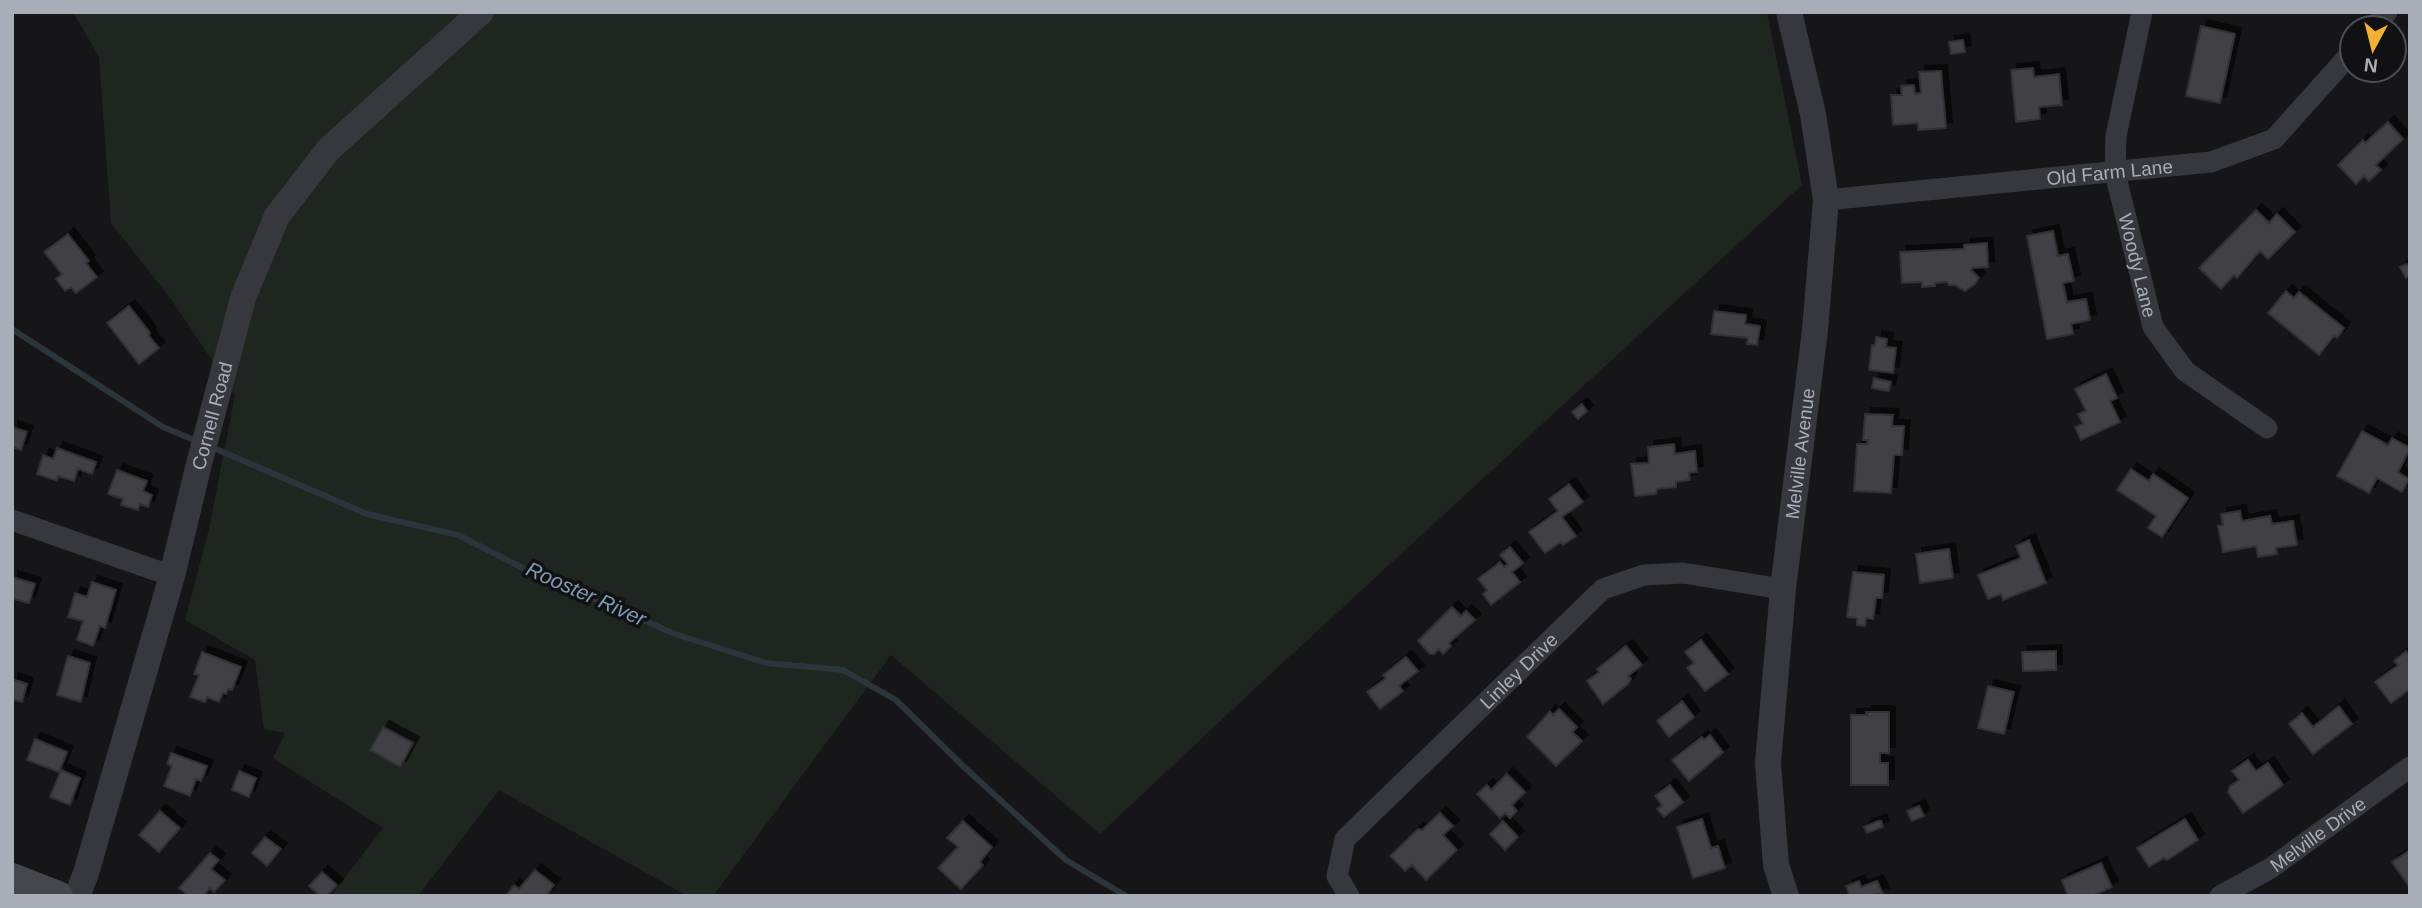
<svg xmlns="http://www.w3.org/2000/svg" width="2422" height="908" viewBox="0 0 2422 908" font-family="Helvetica,sans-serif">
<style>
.green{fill:#1e261f}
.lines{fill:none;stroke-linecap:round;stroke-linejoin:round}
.stream{stroke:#2c353c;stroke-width:6}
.building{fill:#404145;stroke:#303034;stroke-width:2;filter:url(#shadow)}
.minor{stroke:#37383d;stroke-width:21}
.tertiary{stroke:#37383d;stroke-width:26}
.secondary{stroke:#45474d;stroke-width:30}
.labels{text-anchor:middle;stroke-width:7;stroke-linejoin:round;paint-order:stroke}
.street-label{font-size:19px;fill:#a8adb8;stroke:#111113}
.water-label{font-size:21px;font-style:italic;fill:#7f9bb3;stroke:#111113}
</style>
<defs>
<filter id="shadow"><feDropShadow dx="6" dy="-6" stdDeviation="0" flood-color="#0009"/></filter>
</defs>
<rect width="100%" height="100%" fill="#161618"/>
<!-- green -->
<path class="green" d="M73,12H1767L1802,185L1263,681L1100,834L891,655L713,896H687L499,790L418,896H336L333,893L383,828L273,758L285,733L264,729L255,660L185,620L209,529L235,395L171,299L111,223L99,57Z"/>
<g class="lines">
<!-- stream -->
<path class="stream" d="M12,329L163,427L199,442
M209,446L367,514L458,535L523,568L675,634L766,663L843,670L896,700L963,766L1066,860L1126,896"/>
</g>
<!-- building -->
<path class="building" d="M2201,26L2235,34L2220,103L2186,96Z
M1963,40L1965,52L1951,54L1949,42Z
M2033,68L2034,77L2059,74L2062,105L2039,107L2040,119L2016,122L2011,70Z
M1941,71L1946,128L1918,130V123L1893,125L1891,95H1902L1901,86L1914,85L1915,94L1921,93L1919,72Z
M2388,122L2403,139L2376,165L2381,170L2369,181L2364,176L2356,184L2338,165L2363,140L2365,143Z
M2256,210L2269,223L2277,214L2295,232L2268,259L2260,251L2237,278L2234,275L2221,289L2199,268Z
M2053,231L2058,256L2068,254L2074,281L2063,283L2067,302L2086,299L2090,320L2071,324L2073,334L2047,339L2027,236Z
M68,234L89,261L86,263L97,277L76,293L71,287L65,291L56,279L62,274L44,252Z
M1987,243L1988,267L1973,268L1971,270L1979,278L1975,284L1965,291L1955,285H1949L1947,282L1935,283V286L1922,287V282L1902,283L1900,252L1964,249V245Z
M2406,264L2410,266V275L2406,278L2400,267Z
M2286,291L2294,298L2299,292L2344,328L2337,338L2334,336L2319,355L2268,313Z
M129,306L150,333L149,336L159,348L139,364L107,323Z
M1714,311L1746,315L1745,324L1760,326L1757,345L1747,344L1748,338L1711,334Z
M1876,337L1887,339L1886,347L1896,348L1893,373L1869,370L1872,345L1875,346Z
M2106,374L2117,398L2110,401L2120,422L2081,440L2075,427L2083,424L2078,414L2086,411L2075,389Z
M1874,378L1891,382L1889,391L1872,388Z
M1582,404L1587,411L1578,419L1572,412Z
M1865,414L1893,415L1892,426H1904L1902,455H1894L1891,493L1854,491L1857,444H1867L1868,440H1863Z
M12,427L27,432L21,450L12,447Z
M2362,431L2388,445L2392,438L2410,448L2398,472L2409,479L2402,492L2377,478L2369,493L2337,476Z
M1674,444L1675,454L1695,451L1697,472L1689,473L1690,480L1676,482V487L1657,489L1656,494L1635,496L1631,464L1649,463L1648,447Z
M57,448L96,462L92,474L78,469L74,481L58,476L57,481L37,474L43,455L53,459Z
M2131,469L2149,481L2153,474L2188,498L2162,537L2148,528L2156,516L2117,490Z
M117,470L147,481L143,491L152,495L148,507L140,504L138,510L121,505L123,499L108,494Z
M1569,484L1583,502L1562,517L1576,536L1563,545L1561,542L1545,553L1529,532L1558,511L1549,499Z
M2240,511L2242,521L2270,516L2272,524L2293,521L2297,545L2276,548L2277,554L2258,557L2256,546L2223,552L2218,526L2223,525L2221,514Z
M2029,540L2046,583L2003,600L2001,594L1988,599L1978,575L2021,558L2016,546Z
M1510,547L1523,563L1512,572L1520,582L1491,605L1483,594L1487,590L1478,579L1500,562L1504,567L1508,564L1500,555Z
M1949,549L1953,578L1920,583L1916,554Z
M1853,572L1884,575L1882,598H1876L1873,619L1866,618L1865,626L1857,625V618L1847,617Z
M12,577L35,584L29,603L14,599L12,604Z
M92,582L116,590L105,628L100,626L93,646L77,640L83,621L68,617L75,593L87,597Z
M1452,607L1461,616L1466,611L1475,620L1449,643L1451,646L1443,654L1439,649L1434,654H1430L1418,641Z
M1701,640L1728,674L1705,691L1687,668L1694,663L1685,652Z
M1626,646L1642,665L1628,676L1631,679L1628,684L1603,704L1587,681L1599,672L1597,669Z
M2056,651V670L2023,671L2022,652Z
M2406,651L2410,656V689L2391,703L2375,682L2398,665L2394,661Z
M202,652L241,667L232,690L228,689L226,694L223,693L219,702L207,697L205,702L190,697L199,675L194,674Z
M68,656L90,663L81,702L57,695Z
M1406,657L1418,671L1399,686L1403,691L1380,709L1367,692L1386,678L1383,675Z
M12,679L27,684L22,702L12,699Z
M1988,686L2014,692L2004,734L1978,728Z
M1682,701L1694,717L1669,737L1657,721Z
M2339,706L2352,724L2313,754L2289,724L2302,713L2313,727Z
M1559,709L1577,727L1572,732L1582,741L1556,766L1527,737L1550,711L1553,715Z
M1866,712H1889V753H1880V763H1888V785H1851V715H1867Z
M383,727L413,743L400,767L370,750Z
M1710,735L1723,752L1689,781L1672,760L1702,737L1704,740Z
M35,739L67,752L59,772L27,760Z
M171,753L207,766L201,781L196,779L190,796L164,786L172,766L167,764Z
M2248,760L2256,771L2268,763L2283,785L2243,813L2228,792L2230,786L2239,780L2232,771Z
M61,770L80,778L70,805L50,797Z
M239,771L256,778L249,797L232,790Z
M1507,774L1525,792L1512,805L1517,811L1510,818L1505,813L1500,818L1477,794L1487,785L1491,790Z
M1670,785L1683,802L1664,817L1657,809L1662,805L1655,796Z
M1919,806L1924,816L1912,821L1907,811Z
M160,811L180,828L159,852L139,835Z
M1440,813L1453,826L1443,835L1457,850L1426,880L1412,865L1405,871L1390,856L1418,829L1422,830Z
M1702,819L1711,848L1718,846L1725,868L1693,878L1677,827Z
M2185,819L2198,840L2167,860L2164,858L2149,867L2137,848Z
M963,821L992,847L980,862L983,865L961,889L938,868L958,847L947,838Z
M1503,821L1518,837L1505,850L1490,834Z
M1878,821H1881L1883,827L1867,833L1864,827Z
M265,837L281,849L267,866L252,853Z
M2410,850V888L2392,862Z
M210,853L219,860L211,869L225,880L214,892L210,888L203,896H189L179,888Z
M2101,863L2112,887L2092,896H2068L2062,880Z
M535,870L554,885L546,896H506L514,885L519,889Z
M322,872L337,885L327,896H320L309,886Z
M1859,881L1861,887L1877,881L1883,894L1850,896L1846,886Z"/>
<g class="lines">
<!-- minor -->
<g class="minor">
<path id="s1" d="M2142,12L2116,136L2115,173L2153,327L2185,371L2267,428"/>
<path d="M2373,28L2387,12"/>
<path id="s2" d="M1826,200L2211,162L2274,139L2352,52"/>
<path d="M12,520L172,576"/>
<path id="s3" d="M1349,896L1337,876L1345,839L1603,589L1644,575L1683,573L1783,589"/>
<path id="s4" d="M2220,896L2271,868L2410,767"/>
</g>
<!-- tertiary -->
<g class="tertiary">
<path id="s5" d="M77,896L86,873L172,576L199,464L243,298L277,216L329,149L481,12"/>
<path id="s6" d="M1786,896L1776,865L1768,763L1783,589L1815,330L1826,200L1813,114L1789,12"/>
</g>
<!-- secondary -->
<path class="secondary" d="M12,878L58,896"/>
</g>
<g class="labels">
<!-- street labels -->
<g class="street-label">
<text dy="7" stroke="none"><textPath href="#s2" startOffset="285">Old Farm Lane</textPath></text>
<text dy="7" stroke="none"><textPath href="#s1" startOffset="259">Woody Lane</textPath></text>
<text dy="7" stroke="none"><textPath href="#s5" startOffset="499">Cornell Road</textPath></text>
<text dy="7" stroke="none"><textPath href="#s6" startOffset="446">Melville Avenue</textPath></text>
<text dy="7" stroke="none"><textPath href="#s3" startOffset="303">Linley Drive</textPath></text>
<text dy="7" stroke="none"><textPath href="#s4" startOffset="116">Melville Drive</textPath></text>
</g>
<!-- water labels -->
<g class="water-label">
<text transform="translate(586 594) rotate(24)" y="7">Rooster River</text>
</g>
</g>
<!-- border -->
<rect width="2422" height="908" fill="none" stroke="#a8adb8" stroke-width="28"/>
<!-- north arrow -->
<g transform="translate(2373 49) rotate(187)"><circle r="33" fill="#111113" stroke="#4d4f55" stroke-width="2"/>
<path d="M0-5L12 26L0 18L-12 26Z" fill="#f2b134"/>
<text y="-10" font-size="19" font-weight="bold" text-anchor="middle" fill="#a8adb8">N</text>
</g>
</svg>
